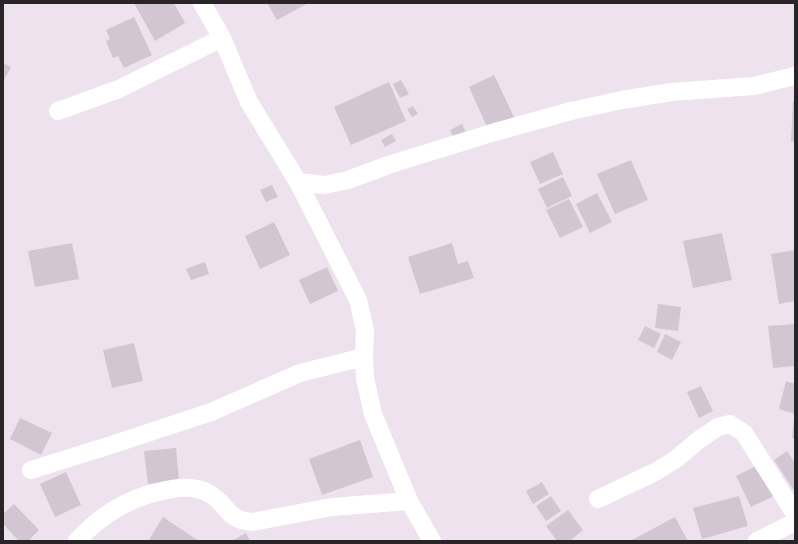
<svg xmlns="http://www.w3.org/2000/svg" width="798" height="544" viewBox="0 0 798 544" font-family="Roboto,sans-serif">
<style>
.building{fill:#d3c6d3}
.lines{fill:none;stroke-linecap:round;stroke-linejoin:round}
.street{stroke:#fff;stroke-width:18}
</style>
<rect width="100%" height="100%" fill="#efe2ef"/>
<!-- building -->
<path class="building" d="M134,3H174L185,23L155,41Z
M267,3H308L277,20Z
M134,17L152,55L124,68L118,56L113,58L106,41L110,39L106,30Z
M3,63L11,67L3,82Z
M494,75L514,117L488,129L469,87Z
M401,80L409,94L400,98L393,84Z
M389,82L406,121L351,145L334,107Z
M793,101H795V142L791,141Z
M413,106L418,114L412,117L407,109Z
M462,124L467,135L455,141L450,130Z
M392,134L396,141L385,147L381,140Z
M553,152L563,174L540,184L530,162Z
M631,160L648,200L615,214L597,174Z
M563,177L572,196L547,208L538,189Z
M272,185L278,197L266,202L260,190Z
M597,193L612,222L590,233L576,204Z
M569,199L583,227L560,238L546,210Z
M274,222L290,255L260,269L245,236Z
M722,233L732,280L693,288L683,241Z
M72,243L79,279L35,287L28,251Z
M452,243L458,264L468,261L474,278L420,294L408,257Z
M795,250V301L779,304L771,254Z
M205,262L209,274L191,280L186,269Z
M327,267L338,291L310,304L299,280Z
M658,304L681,307L678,331L655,328Z
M795,324V366L773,368L768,326Z
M645,326L661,334L654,348L638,340Z
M665,334L681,342L672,360L657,352Z
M134,343L143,381L112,388L103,350Z
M786,381L795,384V414L779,409Z
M701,386L713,411L699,418L687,392Z
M20,418L52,433L41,455L10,439Z
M794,418L795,419V438H792Z
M360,440L373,477L322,495L309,459Z
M176,448L179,481L148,484L144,451Z
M787,451L795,463V492L774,460Z
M758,465L774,496L751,507L736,476Z
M66,472L81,505L55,517L40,484Z
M542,482L549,494L533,504L526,491Z
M551,496L561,511L546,521L536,506Z
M739,496L748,526L702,539L693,508Z
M14,504L39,530L28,541H19L3,524V514Z
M568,510L583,530L570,541H557L546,526Z
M163,517L199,541H148Z
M675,517L688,541H630Z
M246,533L250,541H232Z"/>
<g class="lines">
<!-- street -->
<path class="street" d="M202,3L222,38L249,102L298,182L358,300L365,330L364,357L365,378L373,414L409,501L432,541
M58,111L119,89L222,38
M298,182L324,185L348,180L391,164L495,132L571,111L622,100L671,92L754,86L795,76
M31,470L111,445L211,412L300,373L364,357
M598,499L657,471L676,459L700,439L718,427L730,424L744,433L795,514
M77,541C103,512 134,495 172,489C184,487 197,487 208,493C228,503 225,520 252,522L332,507L409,501
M757,541L795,522"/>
</g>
<!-- border -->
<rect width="798" height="544" fill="none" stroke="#282428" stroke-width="8"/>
</svg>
